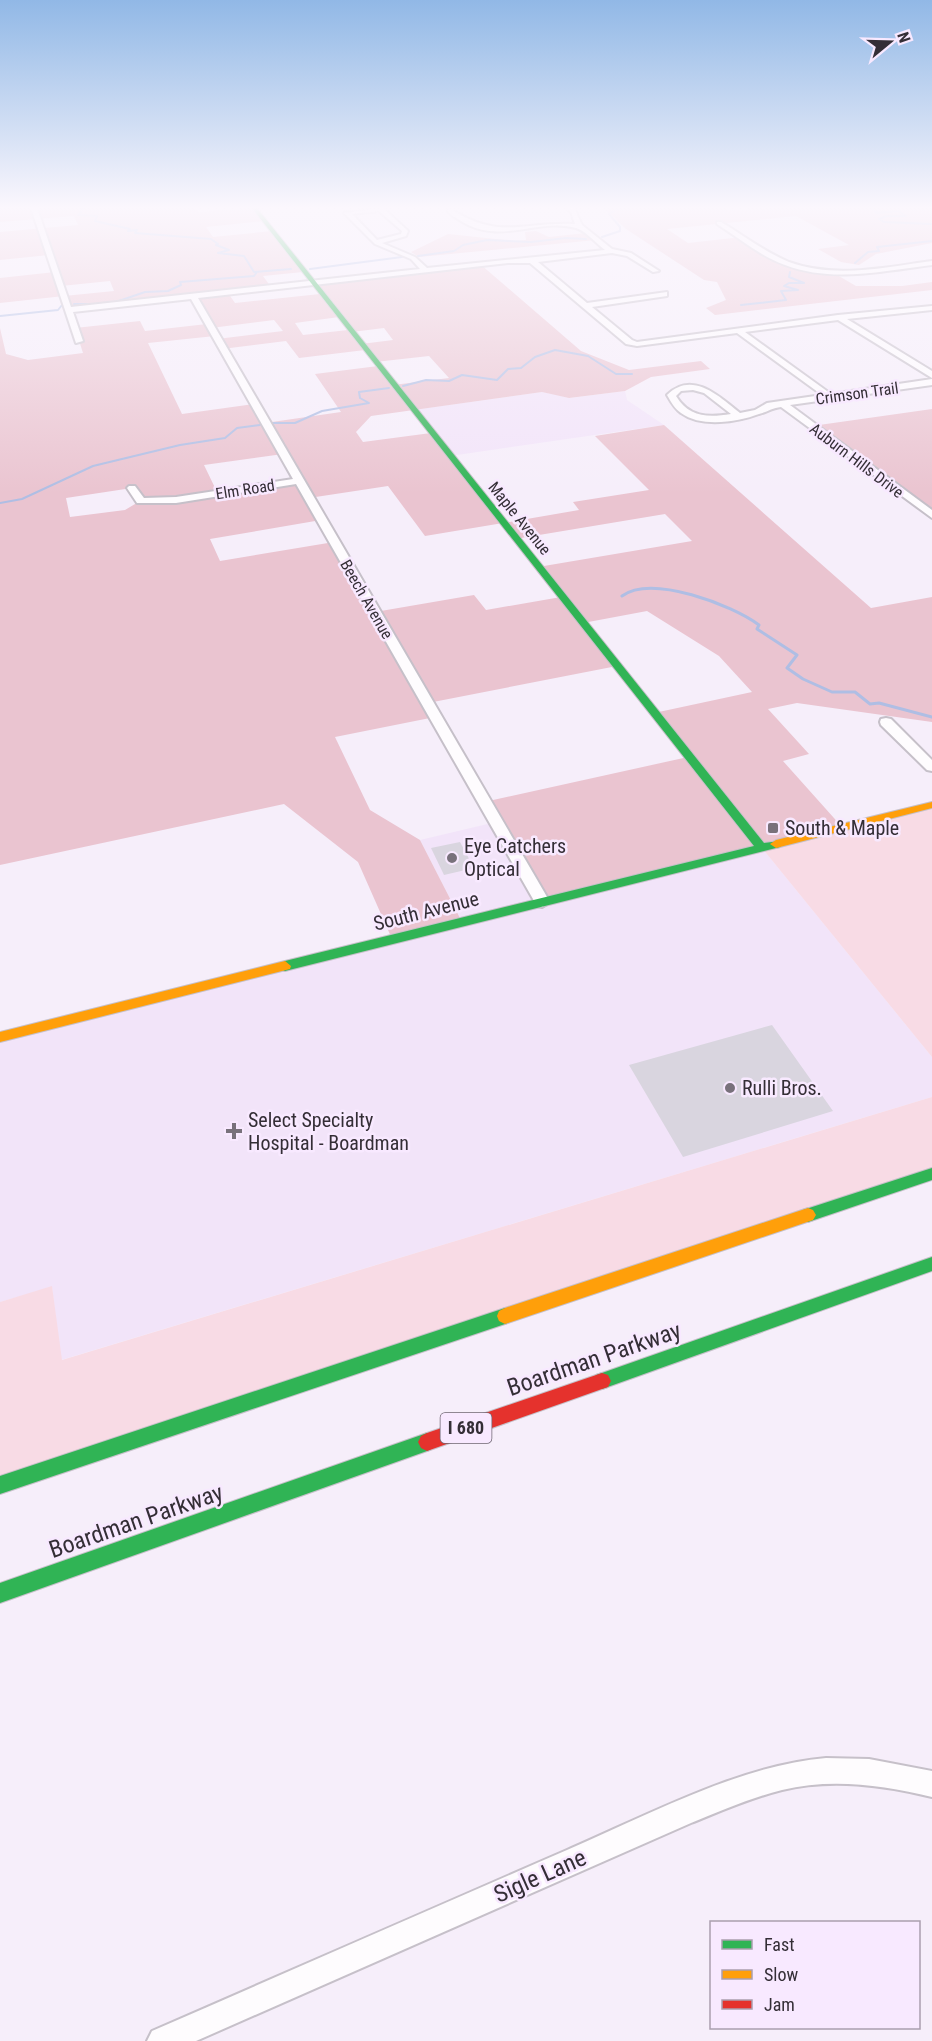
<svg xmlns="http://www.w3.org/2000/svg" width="932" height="2041" viewBox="0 0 932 2041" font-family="'Roboto Condensed',sans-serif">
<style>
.built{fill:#f2e4f9}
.green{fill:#f8dbe5}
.forest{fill:#eac4d0;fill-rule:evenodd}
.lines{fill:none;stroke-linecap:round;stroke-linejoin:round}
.stream-far1{stroke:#afbee4;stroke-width:2}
.stream{stroke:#afbee4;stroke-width:3}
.building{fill:#d9d5df}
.street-casing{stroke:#c6c0c9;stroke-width:4}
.fast-casing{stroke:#c6c0c9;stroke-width:2}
.slow-casing{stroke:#c6c0c9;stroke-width:2}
.jam-casing{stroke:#c6c0c9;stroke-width:2}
.street{fill:#fefcfe;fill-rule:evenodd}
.fast{fill:#30b455;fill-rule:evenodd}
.slow{fill:#ff9f0a;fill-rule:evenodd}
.jam{fill:#e5322d;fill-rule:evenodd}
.poi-dot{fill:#78717b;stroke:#f8e9ff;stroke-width:2}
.labels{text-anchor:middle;stroke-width:5;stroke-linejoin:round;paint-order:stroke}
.far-street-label{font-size:16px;fill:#342e36;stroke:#f8e9ff}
.shield{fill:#f8e9ff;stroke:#6f6672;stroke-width:1.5}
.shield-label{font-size:18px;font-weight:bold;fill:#342e36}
.poi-label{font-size:20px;fill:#342e36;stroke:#f8e9ff;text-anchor:start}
.street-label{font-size:20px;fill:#342e36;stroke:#f8e9ff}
.near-street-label{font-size:24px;fill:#342e36;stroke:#f8e9ff}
</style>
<rect width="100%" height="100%" fill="#f6eefa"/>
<!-- built -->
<path class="built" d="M625,391L627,400L664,425L450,456L413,410L542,392L570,398Z
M496,822L762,848L932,1057V1097L61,1360L52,1287L0,1302V1037L462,922L420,840Z"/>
<!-- green -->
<path class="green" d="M932,805V1057L762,848Z
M932,1097V1174L0,1485V1302L52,1286L62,1360Z"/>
<!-- forest -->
<path class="forest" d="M0,208H195L199,212L254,208L264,221L206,227L213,237L272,231L303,272L263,276L271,287L228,293L235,303L320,294L312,283L480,264L581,351L629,370L701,361L710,369L651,377L625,391L569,398L542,392L371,416L356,432L363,442L431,433L503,523L579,510L573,502L649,490L595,436L664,425L871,608L932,597V722L797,703L768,709L809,754L783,761L842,827L542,902L484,802L688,757L654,713L752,692L719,656L647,611L583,623L617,666L428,703L435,717L335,737L370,810L420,840L462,922L392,939L358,862L284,804L0,865V328L6,354L28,360L83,353L75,328L140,321L145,331L207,324L192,296L69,310L64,296L114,291L110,281L61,286L64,296L0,303V278L55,272L49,255L0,260V232L78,225L74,216L0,222ZM339,317L348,330L303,335L295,323ZM274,320L283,331L217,339L222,349L286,341L299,358L365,350L375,362L429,356L449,378L393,385L378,366L315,374L341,412L265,423L254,404L182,414L148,343L215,336L211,328ZM384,328L393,340L361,344L352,332ZM283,454L298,481L218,494L204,465ZM388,486L425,536L503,523L515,539L665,514L692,541L538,567L561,597L486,610L474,595L375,612L334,542L220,561L210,539L321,520L309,498ZM132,488L140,501L125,510L70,517L66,498Z
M604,208H718L744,211L747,208H932V243L876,254L859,265L841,262L818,249L849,245L796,216L667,229L688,243L742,237L788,264L832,272L856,286H902L932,282V290L715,315L706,308L726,300L717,282L704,280L626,229Z
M536,231L549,237L586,233L596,240L419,257L411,252L448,234L515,241L526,240L525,232Z
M932,409V512L812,426Z"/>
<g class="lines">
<!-- stream-far1 -->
<path class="stream-far1" d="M84,208L78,215L97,216L95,221L130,229L128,231L137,230L135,233L211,239L218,244L216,245L229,250L218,253L244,256L254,272L291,269
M872,208L877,213L898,211L906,216H887L879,219L884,222L932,224
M602,237L620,231V227L609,214L618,208
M418,256L454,251L463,245L487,240L531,242L566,238L586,239
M855,263L868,252L879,251L877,247L932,241
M310,269L402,257
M113,303L145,292L168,291L181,285L180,282L254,276L257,272
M74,304H104
M741,305L786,300L781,291L798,290L784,286L789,283H804L789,277L790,272
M0,316L58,310L62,305
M403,386L426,380L449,381L462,375L497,380L508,369L521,368L535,357L555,350L588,356L616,374H632
M273,423H295L322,411L369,403L360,398L359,392L389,388
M0,503L22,499L93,466L180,445L225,438L237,428L260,425"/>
<!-- stream -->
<path class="stream" d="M622,596C652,574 732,605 759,625L757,629L797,655L787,668L803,679L832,692H855L870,704L879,703L932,717"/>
</g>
<!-- building -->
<path class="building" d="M460,842L474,868L444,875L431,848Z
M772,1025L833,1111L683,1157L629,1065Z"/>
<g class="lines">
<defs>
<path id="street" d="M31,208H37L71,307L420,269L411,259L375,244L344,213L383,208L408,231L406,236L382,243L415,257L427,268L605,250C597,244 586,231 576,228C539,217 500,246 461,221C456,218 450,215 447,210L458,208L454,211C501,240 525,221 575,224L571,212L567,208H574L582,225L612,249L631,253L659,271L653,272L627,256L612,253L538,262L587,303L667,292V296L592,307L632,340L637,342L838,315L932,306V310L847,319L932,371V378L838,320L745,332L831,394L932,379V385L790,405L932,510V518L781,407C772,408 767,412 759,414C738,422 701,428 681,413C675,409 671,402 667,395C692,370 719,396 740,413L755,410L767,403L822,395L737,333L637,346L626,344L530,263H508L198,298L550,902L542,907L537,906L296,484L176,503H137L127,488L129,486H135L144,498L176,497L293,479L191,299L73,312L83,341L76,343ZM379,211L402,231L401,234L377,240L352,214ZM693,390L704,393L731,414C707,418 689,417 676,396L681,391Z
M717,222H721C743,235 765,252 789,262C835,279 886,267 932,261V265C883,271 832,283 785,265C760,256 739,238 717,224Z
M886,718L891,719L932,760V771L927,770L881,725L880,722L881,719Z
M826,1758L869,1759L932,1771V1797C883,1785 831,1778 782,1790C750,1798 721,1811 691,1823L196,2041H147L152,2031C290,1971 429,1910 567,1850C646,1816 740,1765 826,1758Z"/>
<path id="fast" d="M252,208H257L764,843L780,841L782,844L780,847L285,971L280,969L279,966L285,961L754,846Z
M932,1168V1180L808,1222L803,1220L800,1215L803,1210Z
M932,1257V1271L602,1389L596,1387L593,1381L596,1375L602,1373Z
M505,1308L511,1311L513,1316L511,1321L505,1324L0,1494V1476Z
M427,1433L433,1436L436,1442L433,1448L427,1451L0,1603V1583Z"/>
<path id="slow" d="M932,802V808L776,848L770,844L776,840Z
M285,961L291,966L290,969L0,1042V1032Z
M808,1208L813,1210L816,1215L813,1220L505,1324L499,1321L497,1316L499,1311L505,1308Z"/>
<path id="jam" d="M602,1373L608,1375L611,1381L608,1387L602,1389L427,1451L421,1448L418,1442L421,1436L427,1433Z"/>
</defs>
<!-- street casing -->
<use href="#street" class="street-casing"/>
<!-- fast casing -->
<use href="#fast" class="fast-casing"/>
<!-- slow casing -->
<use href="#slow" class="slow-casing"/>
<!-- jam casing -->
<use href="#jam" class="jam-casing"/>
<!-- street -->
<use href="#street" class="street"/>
<!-- fast -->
<use href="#fast" class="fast"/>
<!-- slow -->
<use href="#slow" class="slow"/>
<!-- jam -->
<use href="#jam" class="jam"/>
</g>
<!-- sky -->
<linearGradient id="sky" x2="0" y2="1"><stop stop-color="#91b8e6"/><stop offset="0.42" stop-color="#fbf7fd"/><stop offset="1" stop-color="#fbf7fd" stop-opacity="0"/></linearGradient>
<rect width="932" height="494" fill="url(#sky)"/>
<!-- markers -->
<g class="poi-dot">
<rect x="767" y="822" width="12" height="12" rx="3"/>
<circle cx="452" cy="858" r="6"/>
<circle cx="730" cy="1088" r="6"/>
<path d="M231 1122h6v6h6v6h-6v6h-6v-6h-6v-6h6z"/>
</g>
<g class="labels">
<!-- far-street labels -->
<g class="far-street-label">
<text transform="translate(857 393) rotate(-8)" y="6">Crimson Trail</text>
<text transform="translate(857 460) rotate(37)" y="6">Auburn Hills Drive</text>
<text transform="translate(245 489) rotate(-9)" y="6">Elm Road</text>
<text transform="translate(520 518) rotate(51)" y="6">Maple Avenue</text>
<text transform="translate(367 599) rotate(60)" y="6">Beech Avenue</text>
</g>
<!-- shield labels -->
<rect class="shield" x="440.5" y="1413" width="51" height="30" rx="4.5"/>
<g class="shield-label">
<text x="466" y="1434">I 680</text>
</g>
<!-- poi labels -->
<g class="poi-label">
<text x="785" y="835">South &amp; Maple</text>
<text x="464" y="853">Eye Catchers<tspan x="464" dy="23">Optical</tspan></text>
<text x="742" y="1095">Rulli Bros.</text>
<text x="248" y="1127">Select Specialty<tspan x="248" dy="23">Hospital - Boardman</tspan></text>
</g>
<!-- street labels -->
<g class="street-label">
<text transform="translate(426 911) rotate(-14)" y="7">South Avenue</text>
</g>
<!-- near-street labels -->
<g class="near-street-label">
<text transform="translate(594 1359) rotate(-19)" y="8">Boardman Parkway</text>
<text transform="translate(136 1521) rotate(-19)" y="8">Boardman Parkway</text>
<text transform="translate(540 1876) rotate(-24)" y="8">Sigle Lane</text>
</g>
</g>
<!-- legend -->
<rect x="710" y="1921" width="210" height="108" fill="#f8e9ff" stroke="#aa9eaf" stroke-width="1.5"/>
<rect x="722" y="1940" width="30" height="9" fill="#30b455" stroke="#aa9eaf" stroke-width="1.5"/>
<text x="764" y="1951" font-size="18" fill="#342e36">Fast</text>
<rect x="722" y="1970" width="30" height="9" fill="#ff9f0a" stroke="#aa9eaf" stroke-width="1.5"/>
<text x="764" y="1981" font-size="18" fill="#342e36">Slow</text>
<rect x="722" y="2000" width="30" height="9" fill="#e5322d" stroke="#aa9eaf" stroke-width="1.5"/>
<text x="764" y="2011" font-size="18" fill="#342e36">Jam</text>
<!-- north arrow -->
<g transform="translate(890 42) rotate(71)" stroke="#f8e9ff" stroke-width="4.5" paint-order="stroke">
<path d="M0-4.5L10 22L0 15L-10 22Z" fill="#342e36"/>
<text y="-9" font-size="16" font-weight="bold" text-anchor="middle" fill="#342e36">N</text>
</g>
</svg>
